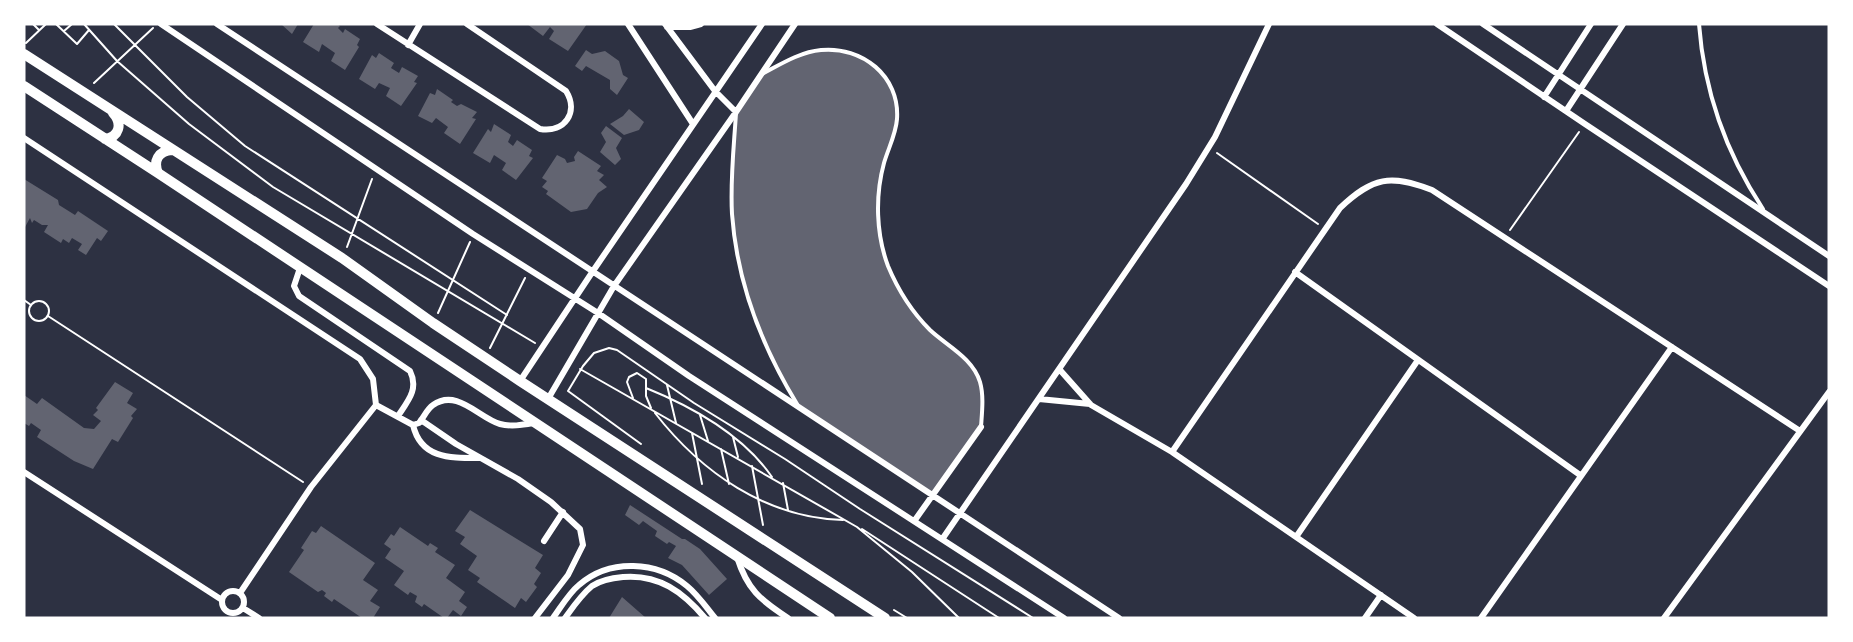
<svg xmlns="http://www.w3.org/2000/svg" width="1853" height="642" viewBox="0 0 1853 642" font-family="Raleway,sans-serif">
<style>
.building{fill:#626471}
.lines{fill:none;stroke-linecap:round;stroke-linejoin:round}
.path{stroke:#fff;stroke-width:2}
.service{stroke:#fff;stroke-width:4}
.minor{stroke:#fff;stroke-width:6}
.secondary{stroke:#fff;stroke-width:10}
</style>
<rect width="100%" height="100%" fill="#2d3142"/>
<!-- building -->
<path class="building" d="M281,24H298L292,34Z
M314,24H337L340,26L338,28L343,33L345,29L360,39L357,45L359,47L345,70L331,61L335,53L322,44L319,52L303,42Z
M527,24H587L568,51L549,39L554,31L550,27L543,36Z
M586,50L592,54L605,51L619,61L623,75L628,78L617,95L610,89V80L586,66L582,71L575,66Z
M836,50L866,59L888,81L895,99L897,122L880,182L878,217L883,248L893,277L909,305L929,329L970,363L976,372L982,391L981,427L932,495L799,407L772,361L752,314L739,265L732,212L736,112L762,74L804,53Z
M379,53L394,63L391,68L399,73L402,67L418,76L414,82L417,83L401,106L386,96L390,88L379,83L375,89L359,79L372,55L376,58Z
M437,89L453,100L451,102L457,106L461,104L477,112L472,118L476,119L460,144L444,133L448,127L436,118L432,123L418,116L430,93L435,95Z
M629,109L644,122L639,130L624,135L610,124L623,116Z
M494,124L511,135L508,142L513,146L517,140L532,150L529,156L533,158L516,180L502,170L506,163L494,155L490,163L473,153L488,129L491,132Z
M606,126L622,138L616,148L621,159L615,165L600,152L606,142L601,133Z
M578,151L601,166L597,171L604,175L599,180L607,187L598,193L587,209L571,212L546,194L548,191L542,187L547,181L542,178L557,155L565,159L567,163L575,161L574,157Z
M24,179L58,200L59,205L75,215L78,211L108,231L101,241L97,238L86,255L78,250L82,244L72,238L69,243L63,239L61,243L44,232L48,225H42L34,220L32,223L30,218L24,229Z
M115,382L133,393L127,403L137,409L131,416L133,418L118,442L112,439L93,469L74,461L37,437L41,430L31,423L29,426L24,423V395L37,404L42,398L84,428L94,429L101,421L93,415L98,410L96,408Z
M630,505L682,539H685L700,549L727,579L709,595L682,565L668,558L676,546L669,542L667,544L655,536L657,531L643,521L639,525L625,515Z
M470,510L543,555L535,568L541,573L534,584L537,587L526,602L521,598L515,608L477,582L480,578L468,570L477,556L460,544L465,537L455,531Z
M321,526L375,563L363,580L378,590L370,601L380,607L373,618H362L334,599L332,602L324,596L326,593L322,590L318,592L289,572L304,550L301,548L312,531L316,533Z
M400,527L428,546L430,543L438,548L435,552L455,565L446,578L465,592L459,601L467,607L461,616L453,610L447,618H444L424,604L422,607L415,602L417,596L410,592L408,595L394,585L404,571L385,558L391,549L384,544L391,534L394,536Z
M622,597L646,618H609Z"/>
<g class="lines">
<!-- path -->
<path class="path" d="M33,24L39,30
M56,24L77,44L89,30
M84,24L117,61L189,124L273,187L535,343
M114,24L187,97L245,146L507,315
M64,31L72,24
M26,43L46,24
M94,83L153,28
M1217,153L1318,224
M1510,230L1579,132
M347,247L372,179
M24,300L31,305
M29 311a10 10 0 1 1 20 0a10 10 0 1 1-20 0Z
M438,313L470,242
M48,316L303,482
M490,348L525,278
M580,369L857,527L912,572L959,618
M667,385L676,423
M646,388C693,407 743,435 772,477
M633,398L627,382L629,377L637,373L646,379V396L651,408
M655,413C701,472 766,518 843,520
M700,415L708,441
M692,433L702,484
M733,437L738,457
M641,444L568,391L583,366L594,353L609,348L617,350L694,403L785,459L860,509L1033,618
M721,449L729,484
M752,466L763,525
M783,483L788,510
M862,529L999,618
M894,610L907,618"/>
<!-- service -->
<path class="service" d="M1699,24C1704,91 1726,153 1763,209
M762,74C781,64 800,52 821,50C862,46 900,76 897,119C896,134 888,149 884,163C875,196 876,234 888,266C898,290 912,312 930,330C947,346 973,358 980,382C984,396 982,412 981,427
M736,113C734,146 730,180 732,214C737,283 761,345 797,404"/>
<!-- minor -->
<path class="minor" d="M161,24L473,234L598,313L689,376L1064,618
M217,24L1119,618
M377,24L540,129C565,133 579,112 566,91L467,24
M628,24L693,124
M665,24L715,91L736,112
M1437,24L1585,124L1829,286
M1483,24L1829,256
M667,27H690L701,24
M408,45L420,24
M1544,97L1591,24
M1566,111L1623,24
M24,138L360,359L373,379L376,405L311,487L240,593
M300,268L294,286L299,296L410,371C419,389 408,401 398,416
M1295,272L1580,475
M1060,370L1091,405L1172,452L1414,618
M520,381L593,271L762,24
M548,399L614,286L736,112L795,24
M1039,399L1090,404
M376,405L413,425L419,423C424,417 427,409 433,405C457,388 479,418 500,424C511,427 522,425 533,423
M421,420L456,444L518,479L551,502L580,529L583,545L568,575L535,618
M413,425C421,459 450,458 480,458
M1172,452L1340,208C1373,177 1390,174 1432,190L1800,431
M24,472L222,600
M915,520L981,427
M1296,537L1418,360
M943,538L1186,184L1215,137L1269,24
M544,541L563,512
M737,557C747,589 760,600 788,618
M222 602a11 11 0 1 1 22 0a11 11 0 1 1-22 0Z
M243,608L259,618
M553,618C561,607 569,593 579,585C610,558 657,561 687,586C698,595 706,607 715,618
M565,618C573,607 581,595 592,586C601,580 612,578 623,577C659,574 683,592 705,618
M1365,618L1381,595
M1481,618L1672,347
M1664,618L1829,392"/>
<!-- secondary -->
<path class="secondary" d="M24,54L342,258L433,323L520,381L885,618
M24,86L158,173L830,618
M105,139C119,137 123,124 113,113
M158,173C153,161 158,151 172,150"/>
</g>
<!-- border -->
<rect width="1853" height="642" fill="none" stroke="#ffffff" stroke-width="51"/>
</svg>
